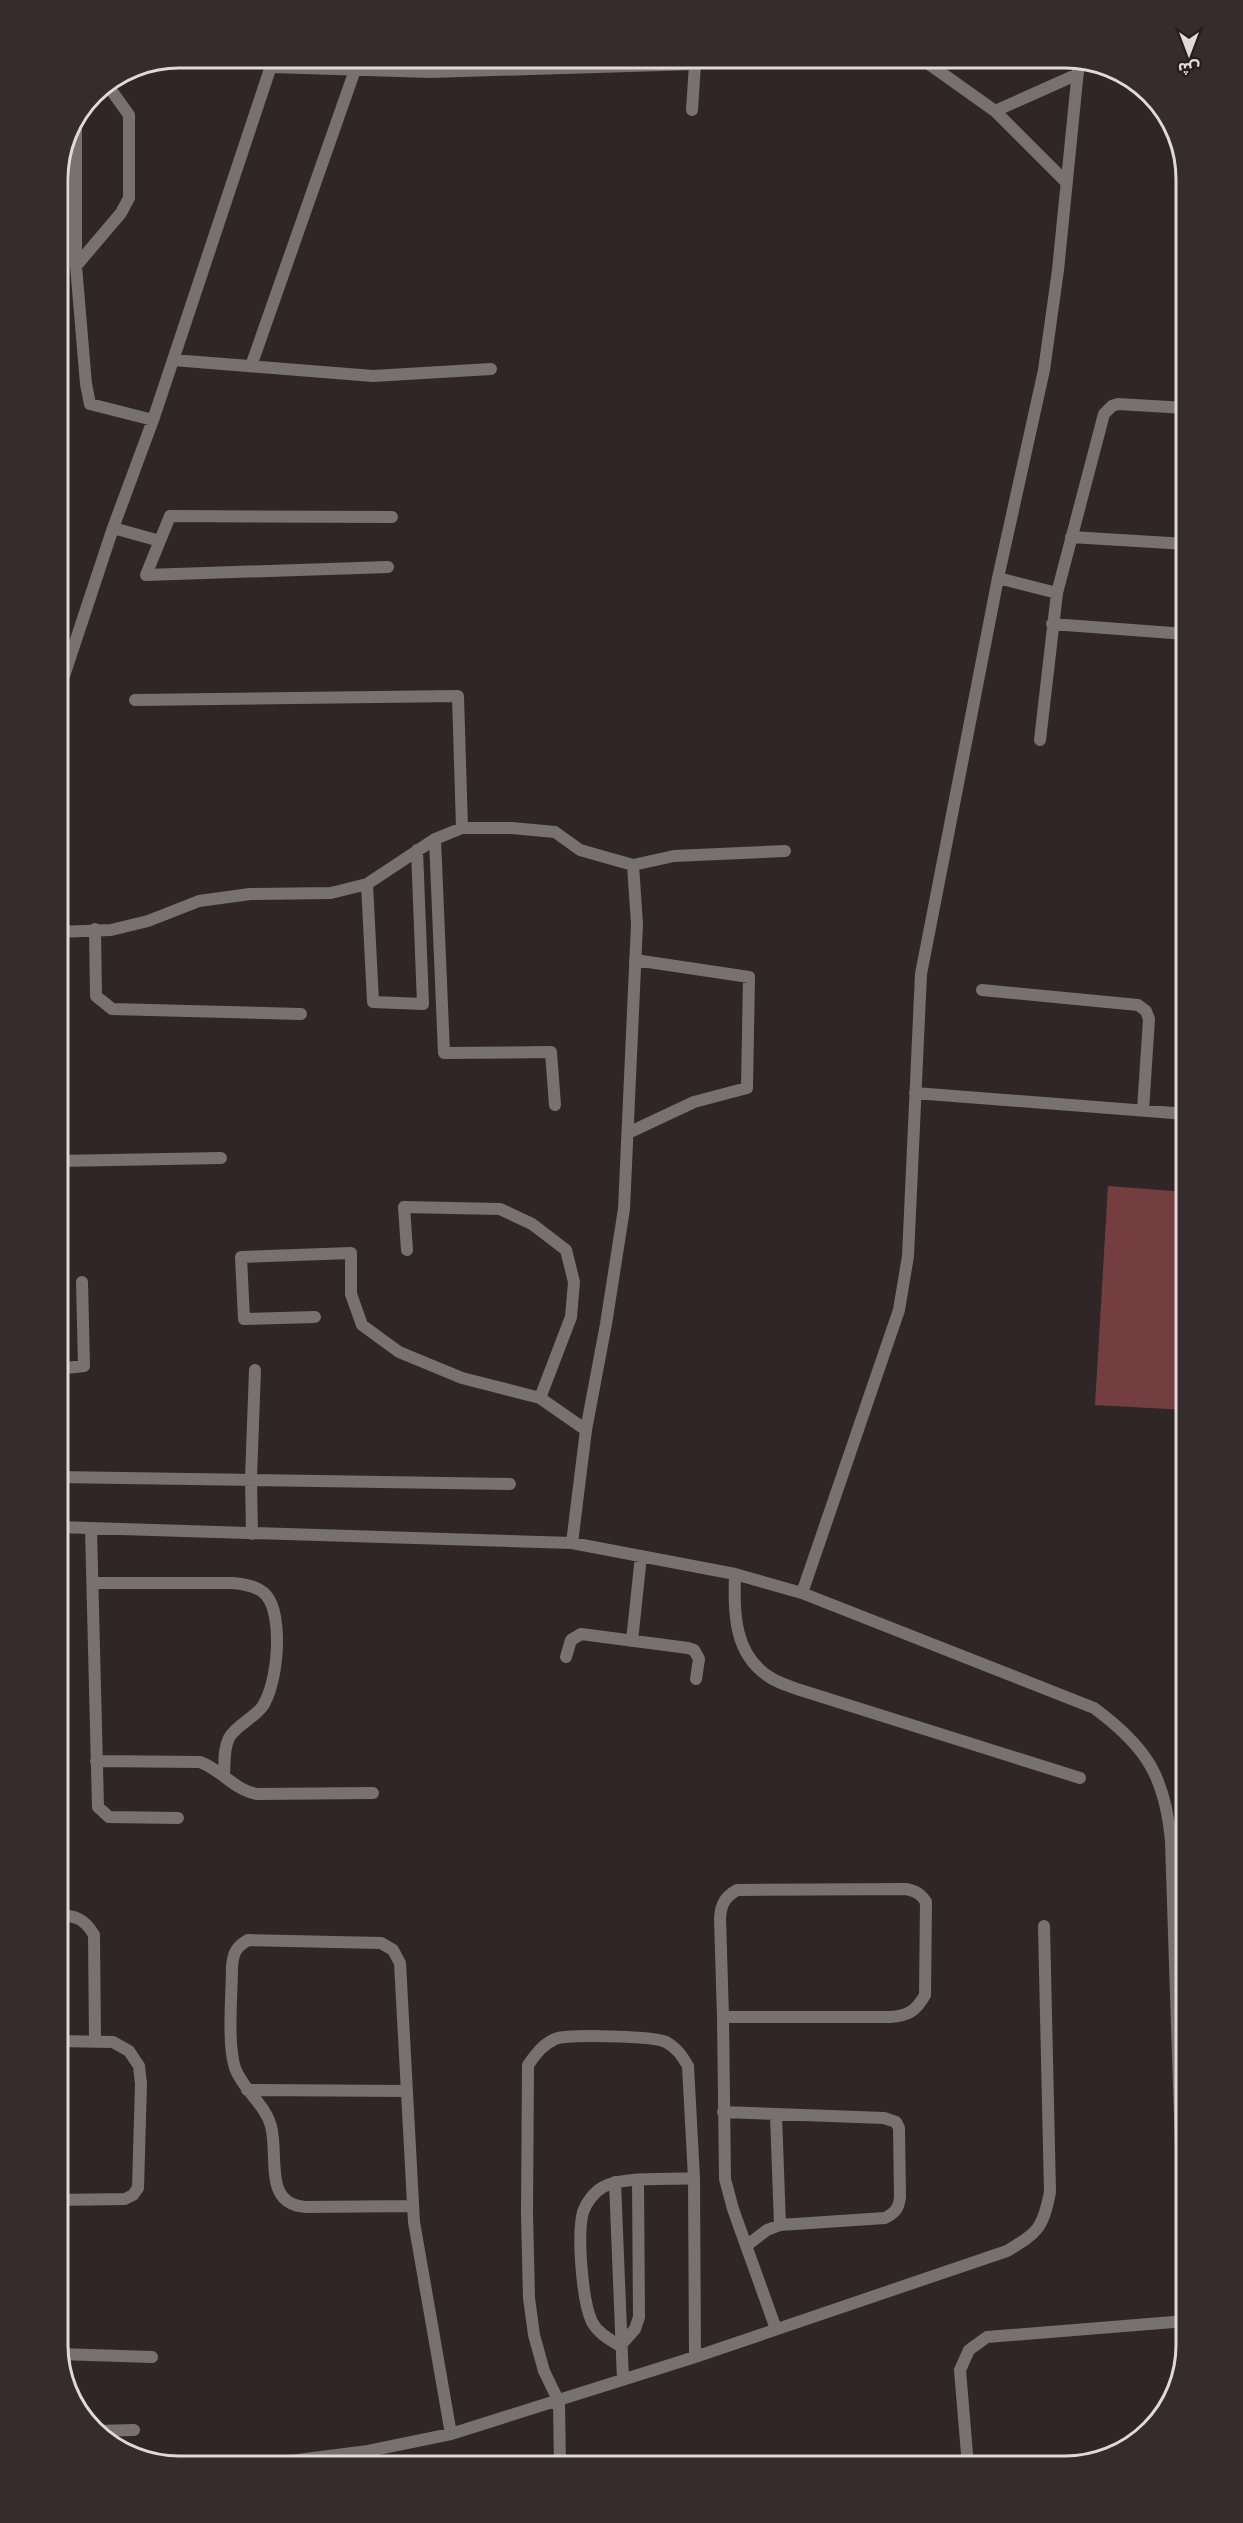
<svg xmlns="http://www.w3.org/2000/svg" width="1243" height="2523" viewBox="0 0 1243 2523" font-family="Cabin,'Noto Sans Arabic',sans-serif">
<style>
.green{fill:#743e41}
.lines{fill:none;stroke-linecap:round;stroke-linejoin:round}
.lane{stroke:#777171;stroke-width:12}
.rim{fill:none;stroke:#e0d9d9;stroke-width:3}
</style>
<rect width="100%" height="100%" fill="#312627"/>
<!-- green -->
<path class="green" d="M1108,1186L1186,1192V1410L1095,1405Z"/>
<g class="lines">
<!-- lane -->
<path class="lane" d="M919,57L995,111L1066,182
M272,67L430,72L695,64L692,110
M106,83L129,115V198L121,213L76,266L86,384L90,404L153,420
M995,111L1078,74
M76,117V266
M173,360L373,376L491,369
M251,366L355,70
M113,528L160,541
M1071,537L1186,544
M388,567L146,575L170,516L392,517
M998,578L1057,593
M1052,624L1186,634
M57,697L113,528L153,420L274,57
M135,700L458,696L462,828
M1040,740L1057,593L1104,414L1112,406L1118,404L1186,408
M435,839L444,1053L551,1052L555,1105
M367,884L373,1002L423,1004L417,850
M95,929L96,996L112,1009L301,1014
M57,932L111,930L148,921L199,901L250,894L331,893L367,884L435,839L462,828H512L555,832L580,850L633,865L674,856L785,851
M982,990L1138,1005L1146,1011L1149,1019L1143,1110
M915,1093L1186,1114
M628,1133L694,1102L747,1088L749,977L635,960
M57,1161L221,1158
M407,1250L404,1207L500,1209L532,1224L566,1250L574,1282L571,1317L540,1398
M315,1317L244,1319L241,1257L351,1253V1294L362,1325L399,1352L462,1378L540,1398L586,1430
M57,1369L84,1366L82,1282
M57,1477L510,1484
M57,1527L572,1543L735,1574L802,1593L1094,1708C1147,1747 1165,1777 1171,1841L1186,2303
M91,1529L98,1807L109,1817L178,1818
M252,1534L251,1478L255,1370
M572,1543L586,1430L606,1324L624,1209L637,924L633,865
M735,1574C734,1612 733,1655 771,1678C779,1683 789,1686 797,1689L1080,1778
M93,1583H232C244,1584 258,1586 266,1595C284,1615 278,1685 262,1707C253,1719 236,1725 229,1738C223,1750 225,1763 224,1775
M802,1593L899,1310L908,1256L921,974L998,578L1044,370L1058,270L1079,60
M632,1641L641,1556
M566,1657L571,1640L581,1634L688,1648L694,1650L699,1659L696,1679
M96,1761L200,1762C222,1770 234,1790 257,1794L373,1793
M906,1889C916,1891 921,1894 926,1902L925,1995C916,2011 908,2016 890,2017H723L720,1918C721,1904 725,1897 737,1890Z
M57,1915C75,1915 85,1919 94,1935L95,2041
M723,2017L725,2179L733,2209L776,2329
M247,2090L407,2091
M723,2112L884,2118L896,2122L899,2128L900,2197C899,2208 895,2213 885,2218L780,2225L767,2230L746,2246
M776,2115L780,2225
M638,2181L639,2317L635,2329L620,2346C609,2339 598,2333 592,2322C582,2301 577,2234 583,2212C586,2203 594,2192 603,2187C624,2176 669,2180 694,2178
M615,2182L623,2380
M57,2200L125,2199L133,2195L138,2188L141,2084L139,2066L129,2051L113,2042L57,2041
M413,2206L306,2207C263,2205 279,2157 271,2126C265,2104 243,2090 235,2068C227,2043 232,1994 232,1967C233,1953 236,1947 248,1940L381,1943L393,1950L400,1963L414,2222L451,2434
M59,2354L152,2357
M97,2431L134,2430
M368,2451V2466
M251,2466L368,2451L451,2434L695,2357L1007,2251C1038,2233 1043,2228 1050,2192L1044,1926
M560,2466L559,2402L544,2371L534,2335L529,2298L527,2214L528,2065C536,2054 542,2045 555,2039C568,2034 653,2036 666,2042C677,2048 682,2056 688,2066L694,2178L695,2357
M968,2466L960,2370L969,2350L987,2337L1186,2321"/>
</g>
<!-- crop -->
<path d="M0 0H1243V2523H0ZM179 68H1065A111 111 0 0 1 1176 179V2345A111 111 0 0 1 1065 2456H179A111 111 0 0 1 68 2345V179A111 111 0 0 1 179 68Z" fill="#362c2c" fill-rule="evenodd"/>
<path class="rim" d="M179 68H1065A111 111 0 0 1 1176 179V2345A111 111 0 0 1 1065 2456H179A111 111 0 0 1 68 2345V179A111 111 0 0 1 179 68Z"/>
<!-- north arrow -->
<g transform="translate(1189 54) rotate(180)" stroke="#271d1d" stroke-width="4.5" paint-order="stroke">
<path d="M0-4.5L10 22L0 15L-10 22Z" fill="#e0d9d9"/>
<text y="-9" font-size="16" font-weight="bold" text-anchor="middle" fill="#e0d9d9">ش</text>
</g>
</svg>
